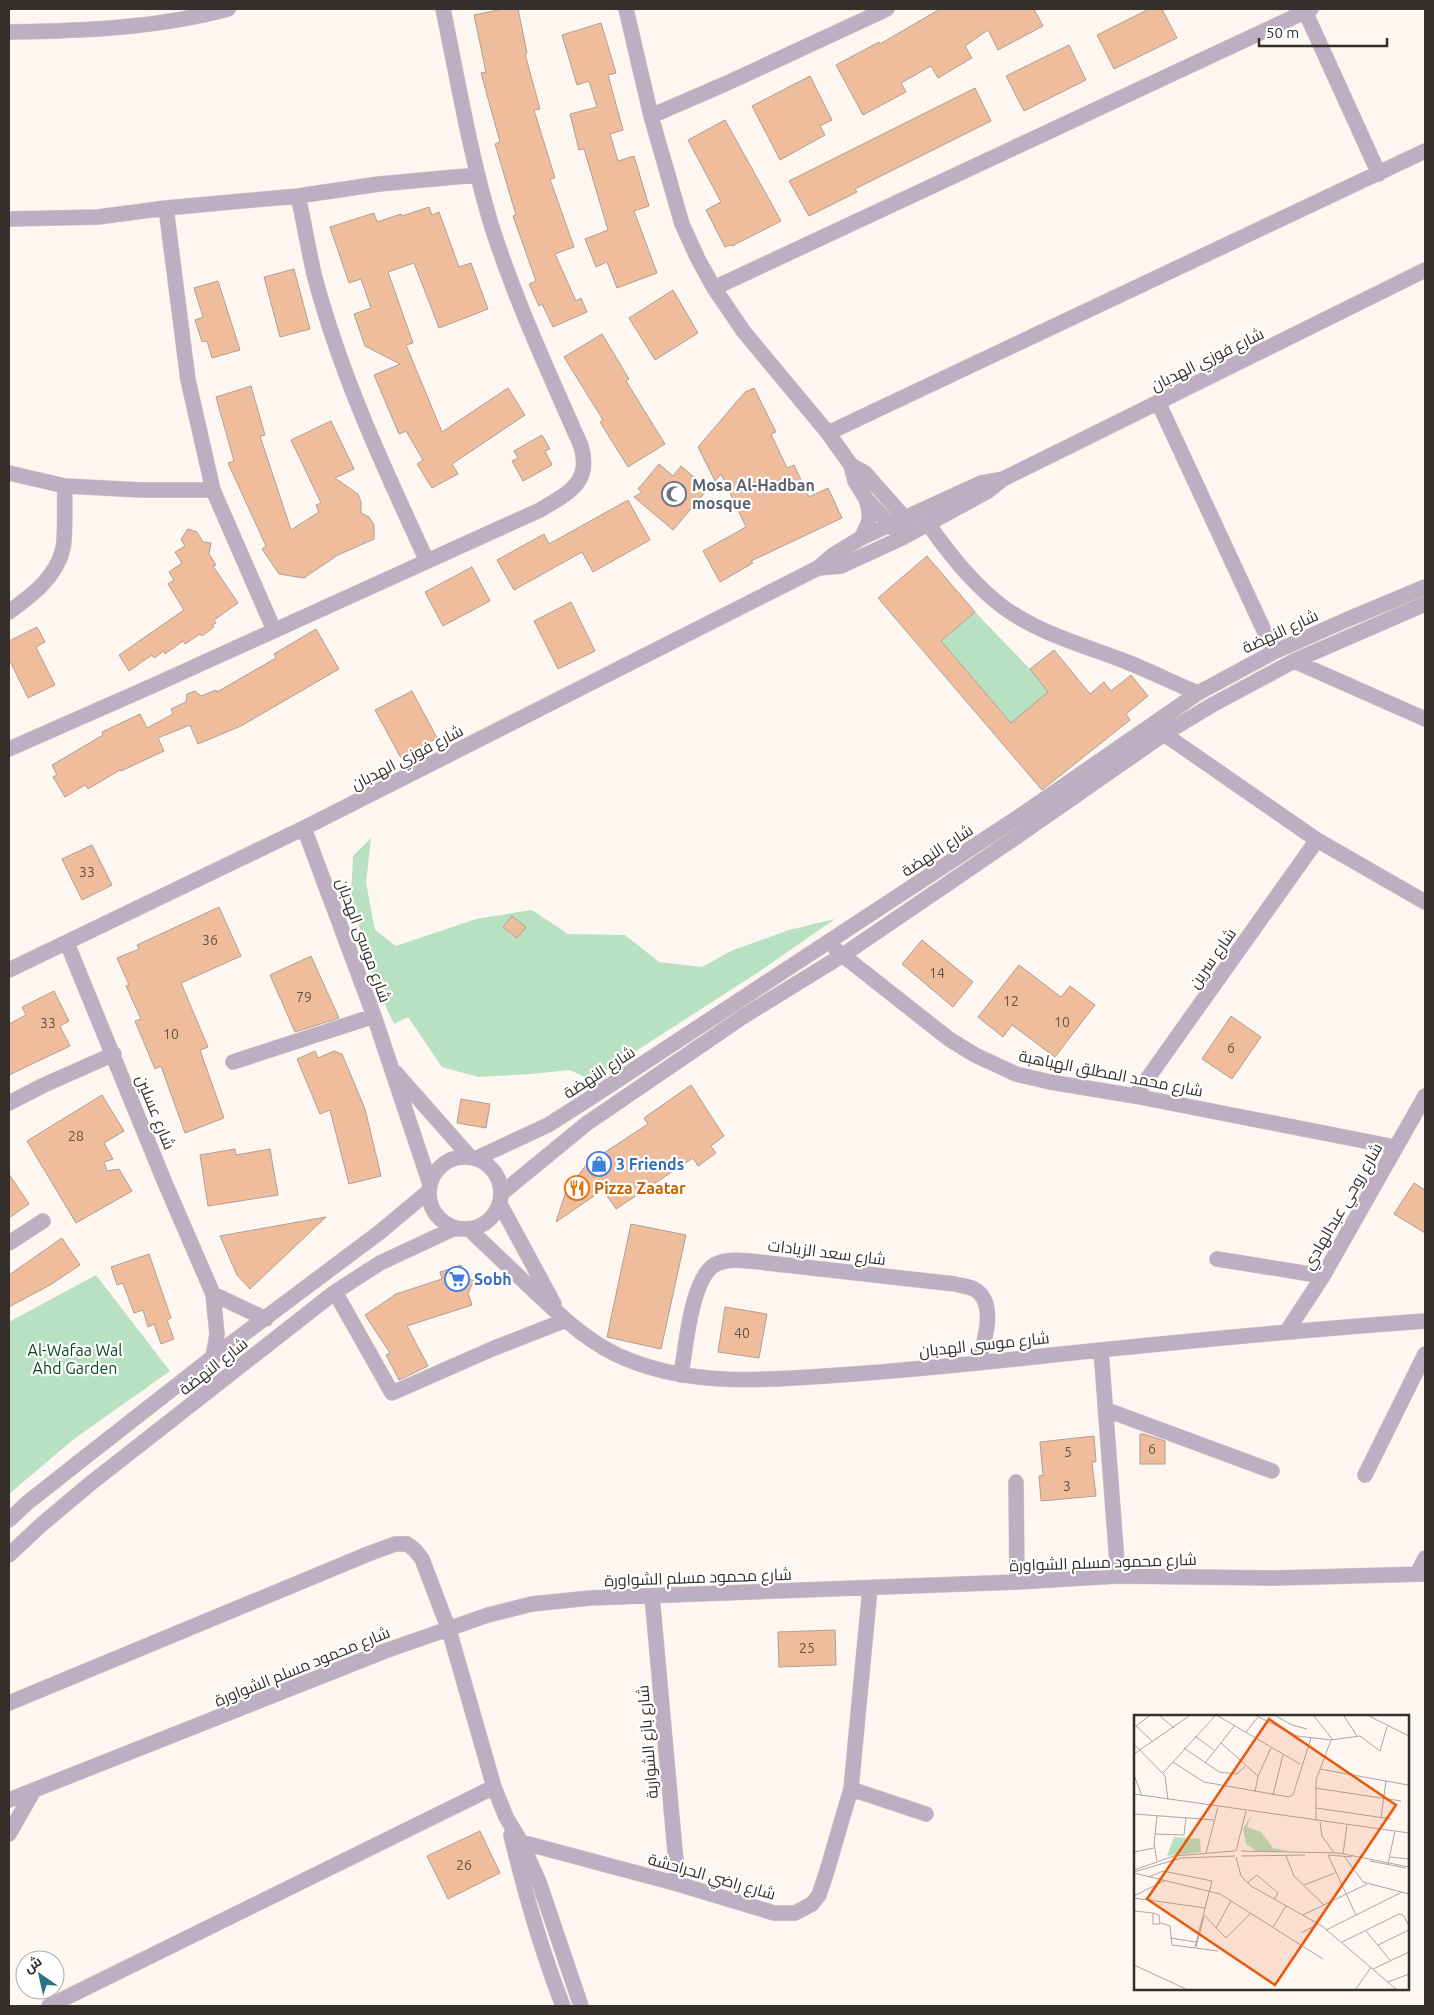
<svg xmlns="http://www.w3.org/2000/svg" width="1434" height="2015" viewBox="0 0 1434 2015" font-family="Ubuntu,Cairo,sans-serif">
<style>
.green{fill:#b8e1c2}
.building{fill:#f0bd9c;stroke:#af9f95}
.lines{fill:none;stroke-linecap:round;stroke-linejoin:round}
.minor-casing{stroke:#d9d2cd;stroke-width:16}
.minor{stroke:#beaec2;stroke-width:15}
.labels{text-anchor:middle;stroke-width:4.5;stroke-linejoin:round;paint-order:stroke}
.number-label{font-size:14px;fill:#645247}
.street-label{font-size:16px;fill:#352f2b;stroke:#fff}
.worship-label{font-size:16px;font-weight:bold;fill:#5b616d;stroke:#fff;text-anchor:start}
.shop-label{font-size:16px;font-weight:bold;fill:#366cbe;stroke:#fff;text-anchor:start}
.food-label{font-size:16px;font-weight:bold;fill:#c56008;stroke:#fff;text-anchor:start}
.park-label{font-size:16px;fill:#0f4725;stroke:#fff}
.inset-road{fill:none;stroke:#ada6a2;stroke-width:1}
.view{fill:#e8590c;fill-opacity:0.15;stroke:#e8590c;stroke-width:2.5}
.inset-edge{fill:none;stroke:#352f2b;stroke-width:2.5}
</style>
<rect width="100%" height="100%" fill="#fdf6f1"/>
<!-- green -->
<path class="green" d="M975,612L1030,669L1094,749L1084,755L1011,723L941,641Z
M371,838L366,883L375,930L396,946L476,919L532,910L568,934L625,935L659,962L702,967L733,950L789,930L835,919L757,973L591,1080L570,1070L532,1074L478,1077L442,1067L408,1017L394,1024L373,979L351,895L353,856Z
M96,1275L170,1371L74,1439L9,1494V1322Z"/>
<!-- building -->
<path class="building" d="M503,9H518L527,53L525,54L540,109L534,110L555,178L550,179L574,247L555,254L576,301L581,298L587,312L553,327L542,304L539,306L529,284L536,281L513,216L516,215L495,144L500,142L481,73L486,72L474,15Z
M940,9H1034L1043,26L998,50L988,30L965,46L972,58L938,78L931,66L901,83L906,92L863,115L836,65L879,42L880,44Z
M1149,9H1162L1177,38L1114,69L1097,35Z
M601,23L616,73L608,75L623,130L610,134L618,161L634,156L649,206L634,211L657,273L617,288L607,262L596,267L585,239L608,230L584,149L579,150L570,114L597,107L589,81L577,85L562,35Z
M1069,45L1086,80L1024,111L1006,76Z
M810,76L832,120L820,126L825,135L780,160L752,106Z
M975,88L991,121L855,189L857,192L809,216L789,181Z
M725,120L781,221L732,246L731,245L725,247L706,210L721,202L688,140Z
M429,207L432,215L439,212L459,267L471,263L488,309L439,328L414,263L388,272L413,343L406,345L442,432L508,388L525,415L452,464L458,474L432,488L417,464L423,460L406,431L399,434L374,375L400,364L365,346L354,314L371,308L361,279L349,283L330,227L374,213L377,222L401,214L402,216Z
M294,269L310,329L280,337L264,277Z
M218,281L240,350L212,358L207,341L202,342L195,320L203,317L194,288Z
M673,290L698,333L655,360L629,318Z
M602,334L629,379L626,381L665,444L628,467L600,422L603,420L564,357Z
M251,386L265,435L260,436L291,530L319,512L316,505L321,503L291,440L331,421L354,469L335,478L358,494L361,502V513L369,517L374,525V539L338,555L304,578L279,574L262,549L266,546L228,463L234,461L216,397Z
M754,388L776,432L771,434L787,468L794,465L809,497L828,488L842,518L751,561L753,563L720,582L703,551L746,527L721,474L715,481L698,447L745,392Z
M542,435L550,449L545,451L552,465L523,481L512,461L518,458L514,451Z
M659,464L673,476L681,466L708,489L673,530L634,497L642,492L638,489Z
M628,500L650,540L593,572L582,552L514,590L497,560L544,534L549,544Z
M188,529L197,532L203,542L211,543L209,554L216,565L213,566L238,603L214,620L216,623L212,625L214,627L202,636L200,634L185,644L183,641L165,654L164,651L154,658L152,655L129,671L119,655L184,610L168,584L174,580L169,572L182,563L175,552L185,546L181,539Z
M927,556L975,612L941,641L1011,723L1048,692L1030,669L1054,650L1090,694L1104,682L1111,691L1131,675L1148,696L1126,714L1130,720L1042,790L878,598Z
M472,567L490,601L443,626L425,592Z
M571,602L595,651L558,669L534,621Z
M37,627L45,642L36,647L55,685L28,698L9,659V641Z
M316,629L339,669L241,726L198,744L190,725L158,738L164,751L121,771L120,770L88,789L85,785L65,797L53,777L57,775L52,765L103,735L102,732L140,714L147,728L173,714L171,709L186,702L187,694L195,691L201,696L216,690L217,692L276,658L274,654Z
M412,691L437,738L401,758L375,710Z
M92,845L112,885L82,900L62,859Z
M219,907L241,956L181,983L208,1047L200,1050L224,1118L185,1133L161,1066L155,1069L135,1021L141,1019L126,986L129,985L117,958L139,949L137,945Z
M512,916L526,927L517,938L503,927Z
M922,940L973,982L953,1007L902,964Z
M311,956L339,1018L295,1032L270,975Z
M1019,965L1061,997L1070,986L1095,1005L1055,1057L1012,1025L1003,1037L978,1017Z
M54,991L69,1021L60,1026L70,1046L9,1075V1024L26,1015L22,1007Z
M1231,1016L1261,1037L1232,1079L1202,1059Z
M315,1051L318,1058L334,1051L342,1054L365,1109L381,1176L349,1184L330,1110L320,1114L297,1059Z
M691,1085L724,1136L711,1146L716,1153L698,1166L693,1158L616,1209L603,1190L556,1222L566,1191L587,1164L648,1124L644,1118Z
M102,1095L124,1131L104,1143L113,1159L104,1162L107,1171L119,1169L132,1191L76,1223L27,1141Z
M461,1099L490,1104L486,1128L457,1123Z
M235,1149L236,1155L270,1149L278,1195L208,1206L200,1155Z
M9,1174L29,1204L9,1218Z
M1414,1183L1425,1190V1233L1394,1214Z
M326,1217L250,1289L237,1275L220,1236Z
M631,1224L686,1235L661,1349L607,1337Z
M62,1238L80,1265L50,1285L9,1307V1275Z
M149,1254L171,1318L167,1320L174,1339L161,1344L154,1324L148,1327L143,1310L134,1313L123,1283L117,1285L111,1267Z
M461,1265L465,1277L474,1281L468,1293L472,1305L407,1326L428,1366L399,1380L386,1355L390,1353L365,1315L396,1294L442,1279L440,1272Z
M725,1307L767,1314L759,1358L718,1352Z
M1140,1434H1144L1165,1441V1464H1140Z
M1094,1436L1096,1462H1092L1096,1496L1041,1501L1039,1476L1043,1475L1040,1442Z
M835,1630L836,1665L779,1667L778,1632Z
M480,1831L500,1873L448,1899L427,1856Z"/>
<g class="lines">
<defs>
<path id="minor" d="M626,9L651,116L682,224L698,259L714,288L744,332L828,433L851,465L855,481L866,499L897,532
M1304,9L1379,174
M9,32C82,31 157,28 228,9
M651,116L725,84L887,9
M298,196C304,222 308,248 314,274C340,374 384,468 427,561
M166,208L188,380L213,490L274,630
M9,219L98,217L166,208L298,196L379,184L477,175
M714,288L1311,9
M1158,402L1274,652
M828,433L1425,151
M851,465L865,473L911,525
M9,473L65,486L141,490H213
M929,525C949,554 974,585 1003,607C1041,635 1088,646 1132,664C1154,673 1176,684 1198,693
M861,538C870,522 872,516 866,499
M818,568L841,566L902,538L988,491L1003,479L1425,270
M9,612C31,596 57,577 63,548C66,533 64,503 65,486
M1294,661L1425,719
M1164,734L1317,840L1425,902
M9,749L152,686L540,510C568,493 592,483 581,446C549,373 515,300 491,224C470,154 458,81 443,9
M304,828L374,1016L430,1184
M67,943L165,1183L213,1294L217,1334L213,1357
M836,950L949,1039L975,1055L1016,1074L1050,1082L1135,1096L1395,1147
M9,970L304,828L818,568L833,555L861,538L981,483L1003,479
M233,1062L374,1016
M395,1072L470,1157
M1135,1096L1317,840
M9,1103L44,1085L114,1054
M429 1193a36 36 0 1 1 72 0a36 36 0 1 1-72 0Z
M477,1158L548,1125L592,1097L1023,814L1198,693L1274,652L1346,620L1425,587
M502,1193L586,1124L744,1016L843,955L1022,833L1164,734L1212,705L1294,661L1425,604
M500,1204L554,1304
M469,1229C490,1249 511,1269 532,1289C562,1317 590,1345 629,1360C696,1387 770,1380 840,1375C910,1370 981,1363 1052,1355C1176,1342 1300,1330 1425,1321
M9,1243L43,1221
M1217,1259L1323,1276
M335,1292L392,1393L492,1349L566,1320
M213,1294L266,1319
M1287,1331L1323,1276L1425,1096
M1101,1350L1118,1576
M681,1375C686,1347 691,1277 716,1264C727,1259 739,1260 750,1261L955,1284C961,1286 969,1286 974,1289C998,1302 984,1344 978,1363
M1107,1410L1272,1471
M1365,1475L1425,1354
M1016,1482L1017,1582
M9,1520L27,1503L84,1458L213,1357L380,1232L429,1191
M9,1555L41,1525L91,1483L335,1292L380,1263L455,1228
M1417,1574L1425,1558
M652,1596L678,1884
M9,1703L368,1554L395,1544H407L414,1549L422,1559L449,1630L494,1787L506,1817L521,1842L539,1882L581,2006
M851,1789L926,1814
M9,1800L385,1651L488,1615L532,1604L590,1598L1017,1582L1118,1576L1277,1578L1425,1574
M9,1834L34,1790
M511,1835C525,1893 541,1950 563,2006
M521,1842L678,1884L774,1913H795L812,1904L819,1895L826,1874L851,1789L870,1588
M49,2006L494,1787"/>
</defs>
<!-- minor casing -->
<use href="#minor" class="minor-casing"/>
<!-- minor -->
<use href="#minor" class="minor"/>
</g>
<!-- icons -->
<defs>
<symbol id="mosque-ring" viewBox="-11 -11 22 22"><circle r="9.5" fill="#fff" stroke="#6b7280" stroke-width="1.5"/><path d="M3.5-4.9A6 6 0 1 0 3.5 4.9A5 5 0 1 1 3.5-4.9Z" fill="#6b7280"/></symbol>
<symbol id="shop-ring" viewBox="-11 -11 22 22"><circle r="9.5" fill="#fff" stroke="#3f7fe0" stroke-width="1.5"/><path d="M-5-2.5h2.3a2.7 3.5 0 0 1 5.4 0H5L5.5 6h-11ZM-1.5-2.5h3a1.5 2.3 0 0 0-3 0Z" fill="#3f7fe0"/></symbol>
<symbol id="restaurant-ring" viewBox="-11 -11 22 22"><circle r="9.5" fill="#fff" stroke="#e8710a" stroke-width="1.5"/><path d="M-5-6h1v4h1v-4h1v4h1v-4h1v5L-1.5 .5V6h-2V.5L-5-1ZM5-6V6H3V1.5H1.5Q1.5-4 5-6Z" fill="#e8710a"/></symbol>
<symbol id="supermarket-ring" viewBox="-11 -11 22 22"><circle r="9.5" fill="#fff" stroke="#3f7fe0" stroke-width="1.5"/><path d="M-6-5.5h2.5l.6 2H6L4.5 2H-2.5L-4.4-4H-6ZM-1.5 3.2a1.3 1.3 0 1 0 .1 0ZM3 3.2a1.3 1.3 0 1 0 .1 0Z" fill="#3f7fe0"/></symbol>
</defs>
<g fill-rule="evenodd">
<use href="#mosque-ring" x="660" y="480" width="28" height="28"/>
<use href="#shop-ring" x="585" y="1150" width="28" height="28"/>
<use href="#restaurant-ring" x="563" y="1174" width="28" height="28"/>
<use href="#supermarket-ring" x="443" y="1265" width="28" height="28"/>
</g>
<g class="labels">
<!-- number labels -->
<g class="number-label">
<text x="87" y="877">33</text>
<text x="210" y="945">36</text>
<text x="937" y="978">14</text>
<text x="304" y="1002">79</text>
<text x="1011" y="1006">12</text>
<text x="1062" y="1027">10</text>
<text x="48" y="1028">33</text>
<text x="171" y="1039">10</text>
<text x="1231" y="1053">6</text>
<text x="76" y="1141">28</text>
<text x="742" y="1338">40</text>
<text x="1152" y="1454">6</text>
<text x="1068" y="1457">5</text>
<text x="1067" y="1491">3</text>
<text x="807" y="1653">25</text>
<text x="464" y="1870">26</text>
</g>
<!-- street labels -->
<g class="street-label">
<text transform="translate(1207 359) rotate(-26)" y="6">شارع فوزي الهدبان</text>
<text transform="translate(1280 631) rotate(-25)" y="6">شارع النهضة</text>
<text transform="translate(407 757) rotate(-27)" y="6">شارع فوزي الهدبان</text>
<text transform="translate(937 850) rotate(-33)" y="6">شارع النهضة</text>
<text transform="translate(364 940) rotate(70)" y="6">شارع موسى الهدبان</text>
<text transform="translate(1212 958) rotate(-55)" y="6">شارع سرين</text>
<text transform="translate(599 1072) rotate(-33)" y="6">شارع النهضة</text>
<text transform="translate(1111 1073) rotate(11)" y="6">شارع محمد المطلق الهباهبة</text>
<text transform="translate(156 1112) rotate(68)" y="6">شارع عسلين</text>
<text transform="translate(1342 1206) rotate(-60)" y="6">شارع روحي عبدالهادي</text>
<text transform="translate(827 1252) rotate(7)" y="6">شارع سعد الزيادات</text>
<text transform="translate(984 1344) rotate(-6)" y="6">شارع موسى الهدبان</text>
<text transform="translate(213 1366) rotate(-38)" y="6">شارع النهضة</text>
<text transform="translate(1103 1562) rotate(-2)" y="6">شارع محمود مسلم الشواورة</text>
<text transform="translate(698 1577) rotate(-2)" y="6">شارع محمود مسلم الشواورة</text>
<text transform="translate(302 1666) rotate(-22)" y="6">شارع محمود مسلم الشواورة</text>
<text transform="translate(647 1742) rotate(-95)" y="6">شارع بازع الشواربة</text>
<text transform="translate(712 1876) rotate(16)" y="6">شارع راضي الحراحشة</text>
</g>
<!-- worship labels -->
<g class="worship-label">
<text x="692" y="491">Mosa Al-Hadban<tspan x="692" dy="18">mosque</tspan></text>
</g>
<!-- shop labels -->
<g class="shop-label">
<text x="616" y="1170">3 Friends</text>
<text x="474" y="1285">Sobh</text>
</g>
<!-- food labels -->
<g class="food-label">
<text x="594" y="1194">Pizza Zaatar</text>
</g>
<!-- park labels -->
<g class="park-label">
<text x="75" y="1356">Al-Wafaa Wal<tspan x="75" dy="18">Ahd Garden</tspan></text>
</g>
</g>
<!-- overview -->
<g transform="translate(1134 1715)">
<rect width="275" height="275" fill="#fdf6f1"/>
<path d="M117,101L113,112L127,117L139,133L154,136H122L112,129L109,114ZM40,122L66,124L67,137L33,141Z" fill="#b8e1c2"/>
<path class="inset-road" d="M26,1L40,13M84,1L166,49M123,1L163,21L197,25L226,21L246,36L253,12M142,1L158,10L173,14M180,1L199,25M210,1L223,21M235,1L275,21M0,9L19,27M2,11L15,1M112,17L124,2M61,21L81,36M87,28L124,61M0,29L31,61L34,85M50,33L85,57L103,59L111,51M0,39L55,1M39,47L70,67L155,82L159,80L177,23M71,48L101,10M186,54L274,70M29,58L81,1M0,60L8,81M181,73L267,86M121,77L124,61L137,33M0,79L275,118M139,80L149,40M182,93L257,104M0,99L81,105M247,103L252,66M182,106V65L197,25M186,107L188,121L200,138M21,119L50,120L52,102M102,136L112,96M107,136L205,138L275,152M0,137L20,133M72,138L84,92M209,139L213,110M194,140L218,142M194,140L222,200M108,141L171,140M152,141L160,161L190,190M210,141L229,167L275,179M102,142L107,161L117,171L188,211L262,274M256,142L275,144M23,146L20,129L23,101M236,146L272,153M254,149L261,116M0,155L40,141L101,136M0,157L47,143L101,141M0,158L86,179L189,244M15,162L29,156L78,166L61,232M113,168L123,160L144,178L140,184M170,170L201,158M0,181L30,166M0,183L71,193M0,196L19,198L25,200L26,209H19V198M70,200L92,223L117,198M169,200L233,169M27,208L36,211L38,230L84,236M139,212L152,191M82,213L97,186M192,215L268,177M232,216L256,245M167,218L184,209M36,223L62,227M208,227L265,199L269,200L275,211M244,230L275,215M62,232L70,202M0,250L52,274M239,254L275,237M254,267L275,259M222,274L237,252"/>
<path class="view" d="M135,4L262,90L141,270L13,184Z"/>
<rect width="275" height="275" class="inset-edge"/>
</g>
<!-- border -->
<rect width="1434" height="2015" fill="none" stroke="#352f2b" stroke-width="20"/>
<!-- north arrow -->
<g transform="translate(40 1975) rotate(326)"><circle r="24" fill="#ffffff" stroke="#aeacaa"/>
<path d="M0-4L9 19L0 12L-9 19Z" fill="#2f7482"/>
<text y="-8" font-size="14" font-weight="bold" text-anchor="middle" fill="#352f2b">ش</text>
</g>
<!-- scale -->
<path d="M1259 38v8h128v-8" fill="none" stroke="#352f2b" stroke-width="2.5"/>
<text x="1266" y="38" font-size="15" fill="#352f2b" stroke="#ffffff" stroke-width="4" paint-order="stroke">50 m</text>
</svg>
